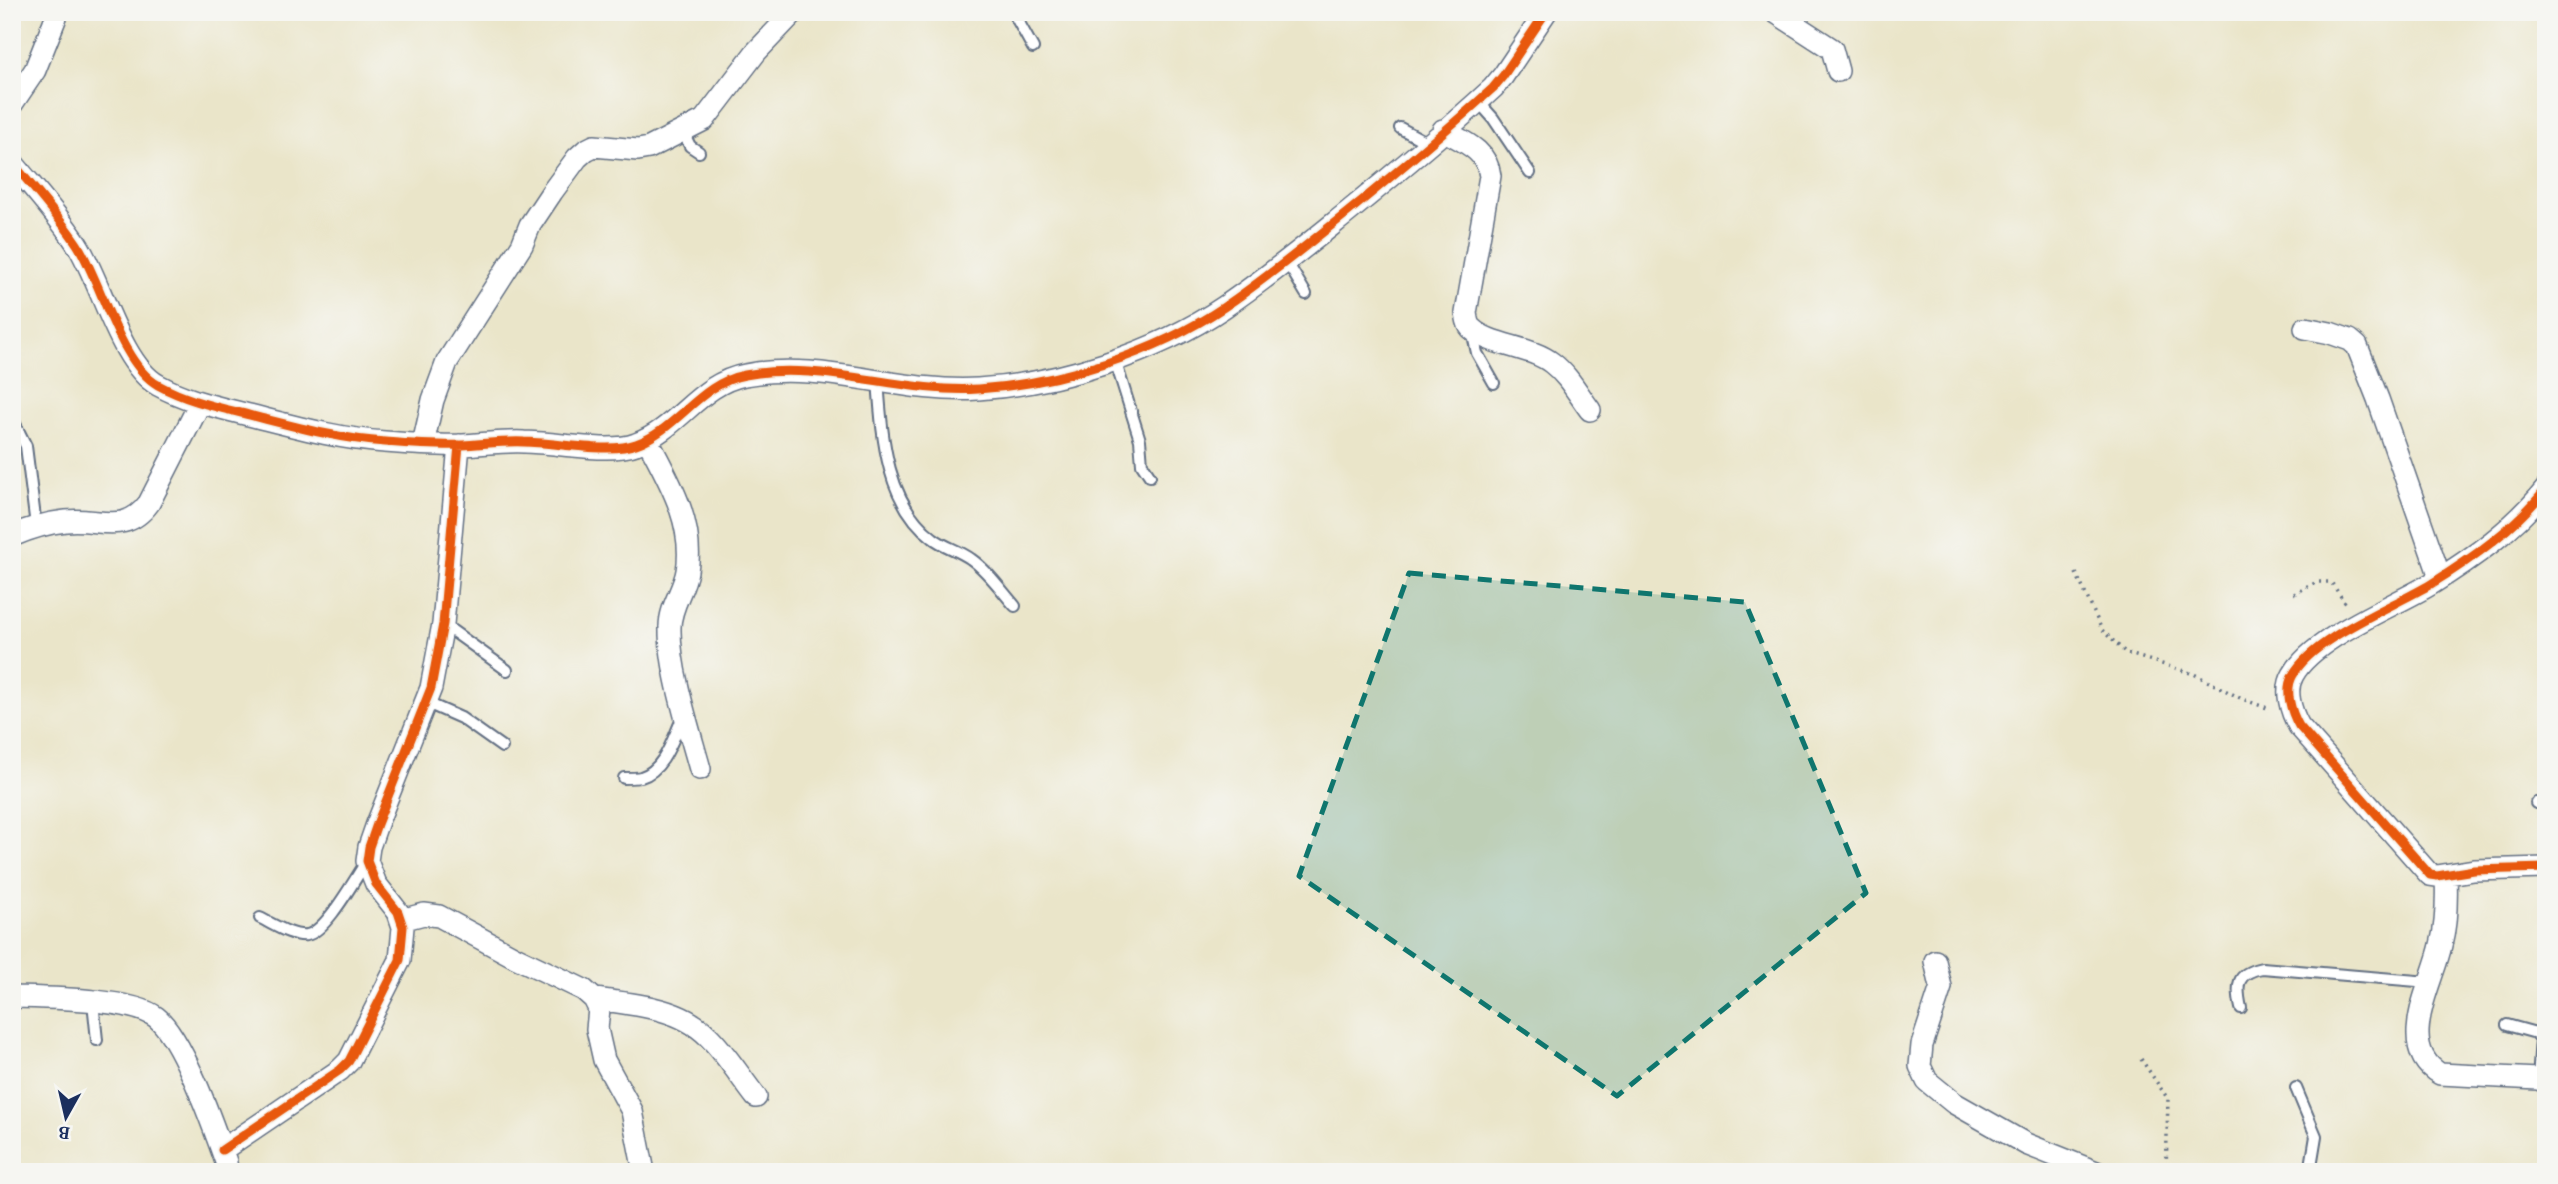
<svg xmlns="http://www.w3.org/2000/svg" width="2558" height="1184" viewBox="0 0 2558 1184" font-family="'Gentium Book Plus',serif">
<style>
.lines{fill:none;stroke-linecap:round;stroke-linejoin:round}
.service-casing{stroke:#636f83;stroke-width:14}
.minor-casing{stroke:#636f83;stroke-width:24}
.path{stroke:#636f83;stroke-width:3.5;stroke-dasharray:2 5;stroke-linecap:butt}
.service{stroke:#fff;stroke-width:10}
.minor{stroke:#fff;stroke-width:21}
.cycleway-casing{stroke:#f6f6f2;stroke-width:13}
.cycleway{stroke:#e8590c;stroke-width:9}
.marked{fill:#0f766e;fill-opacity:0.2;stroke:#0f766e;stroke-width:5;stroke-dasharray:14 9;stroke-linejoin:round}
</style>
<rect width="100%" height="100%" fill="#f6f6f2"/>
<filter id="ink" filterUnits="userSpaceOnUse"><feTurbulence type="fractalNoise" baseFrequency=".0143" numOctaves="2"/><feDisplacementMap in="SourceGraphic" scale="14" xChannelSelector="R" yChannelSelector="G"/><feConvolveMatrix kernelMatrix="1 2 1 2 8 2 1 2 1" color-interpolation-filters="sRGB"/></filter>
<filter id="wash" filterUnits="userSpaceOnUse"><feTurbulence type="fractalNoise" baseFrequency=".00686" numOctaves="4" result="noise"/><feDisplacementMap in="SourceGraphic" scale="28" xChannelSelector="R" yChannelSelector="G"/><feGaussianBlur stdDeviation="1.57" result="paint"/><feColorMatrix in="noise" values="0 0 0 0 0 0 0 0 0 0 0 0 0 0 0 0 0 1.4 0 .05"/><feComposite in="paint" operator="in"/></filter>
<g filter="url(#wash)">
<rect width="100%" height="100%" fill="#eae5c9"/>
</g>
<g filter="url(#ink)">
<g class="lines">
<defs>
<path id="service" d="M1013,12L1033,48
M1478,101L1493,118L1530,173
M1400,128L1428,143
M683,132L690,146L699,152
M1287,262L1306,294
M1472,331L1477,353L1494,383
M1115,360L1140,440L1142,464L1150,476
M878,380C882,434 885,502 933,538C944,547 959,550 971,559C988,571 1001,590 1015,606
M12,418L26,446L36,526
M443,624L507,670
M427,703L461,718L502,747
M624,778C629,778 636,778 641,777C665,770 673,737 683,717
M2536,803H2546
M260,918C273,924 292,937 307,935C327,931 355,878 367,861
M93,1002L97,1040
M2241,1008C2236,985 2236,973 2262,968L2429,982
M2507,1025L2536,1033L2541,1039L2538,1079
M2296,1088L2316,1136L2310,1172"/>
<path id="minor" d="M1775,12L1832,49L1838,71
M12,104L35,70L58,12
M1443,130C1464,142 1487,150 1490,176L1466,313C1467,318 1467,324 1471,328C1489,346 1531,346 1552,363C1568,375 1578,394 1590,410
M12,162C34,189 58,215 77,244C101,281 120,364 158,385C187,401 217,407 249,415C293,426 339,439 385,442C411,444 437,446 463,445C483,444 504,441 524,442C554,442 610,454 636,444C678,429 700,383 745,375C822,360 900,394 978,389C1059,384 1156,353 1224,307C1267,278 1307,245 1348,212C1397,172 1446,131 1493,88L1503,76L1546,12
M2305,328L2330,333L2350,340L2357,346L2378,399L2440,577
M647,439C668,479 695,523 687,571C684,590 670,606 670,627C669,668 689,729 700,769
M423,444L433,400L447,362L522,245L530,225L552,192L577,158L586,150L594,146L638,150L649,148L704,120L756,52L794,12
M2546,489C2515,528 2473,558 2431,584C2393,607 2314,637 2293,675C2284,690 2291,712 2299,726L2430,875L2437,876L2474,870L2546,868
M12,536C30,528 47,523 66,521C99,517 125,536 149,503L200,403
M2446,875C2447,899 2447,922 2441,945C2433,983 2394,1047 2440,1074L2538,1079L2546,1082
M401,920L424,914L439,916L515,957L584,990L594,999L599,1009L597,1029L604,1060L632,1111L644,1172
M1935,961L1941,987L1922,1045L1920,1066L1927,1081L1954,1103L2026,1144L2096,1172
M12,997C45,998 131,998 156,1017C183,1038 214,1128 226,1162L227,1172
M594,999C632,1004 680,1007 708,1036C724,1051 741,1078 756,1097
M222,1150L340,1070L349,1061L400,960L403,927L398,912L376,884L367,861L369,847L377,824L431,688L443,624L459,445"/>
</defs>
<!-- service casing -->
<use href="#service" class="service-casing"/>
<!-- minor casing -->
<use href="#minor" class="minor-casing"/>
<!-- path -->
<path class="path" d="M2076,573L2102,630L2126,653L2194,674L2242,699L2270,709
M2294,594L2317,582H2331L2346,604
M2141,1059L2168,1099L2166,1172"/>
<!-- service -->
<use href="#service" class="service"/>
<!-- minor -->
<use href="#minor" class="minor"/>
<defs>
<path id="cycleway" d="M12,162C34,189 58,215 77,244C101,281 120,364 158,385C187,401 217,407 249,415C293,426 339,439 385,442C411,444 437,446 463,445C483,444 504,441 524,442C554,442 610,454 636,444C678,429 700,383 745,375C822,360 900,394 978,389C1059,384 1156,353 1224,307C1267,278 1307,245 1348,212C1397,172 1446,131 1493,88L1503,76L1546,12
M2546,489C2515,528 2473,558 2431,584C2393,607 2314,637 2293,675C2284,690 2291,712 2299,726L2430,875L2437,876L2474,870L2546,868
M222,1150L340,1070L349,1061L400,960L403,927L398,912L376,884L367,861L369,847L377,824L431,688L443,624L459,445"/>
</defs>
<!-- cycleway casing -->
<use href="#cycleway" class="cycleway-casing"/>
<!-- cycleway -->
<use href="#cycleway" class="cycleway"/>
</g>
</g>
<!-- marked area -->
<path class="marked" d="M1409,573L1745,602L1866,893L1617,1096L1299,876Z"/>
<!-- margin -->
<rect width="2558" height="1184" fill="none" stroke="#f6f6f2" stroke-width="42"/>
<!-- north arrow -->
<g transform="translate(66 1117) rotate(188)" stroke="#f6f6f2" stroke-width="5" paint-order="stroke">
<path d="M0-5L12 26L0 18L-12 26Z" fill="#1b2f5e"/>
<text y="-10" font-size="19" font-weight="bold" text-anchor="middle" fill="#1b2f5e">B</text>
</g>
</svg>
